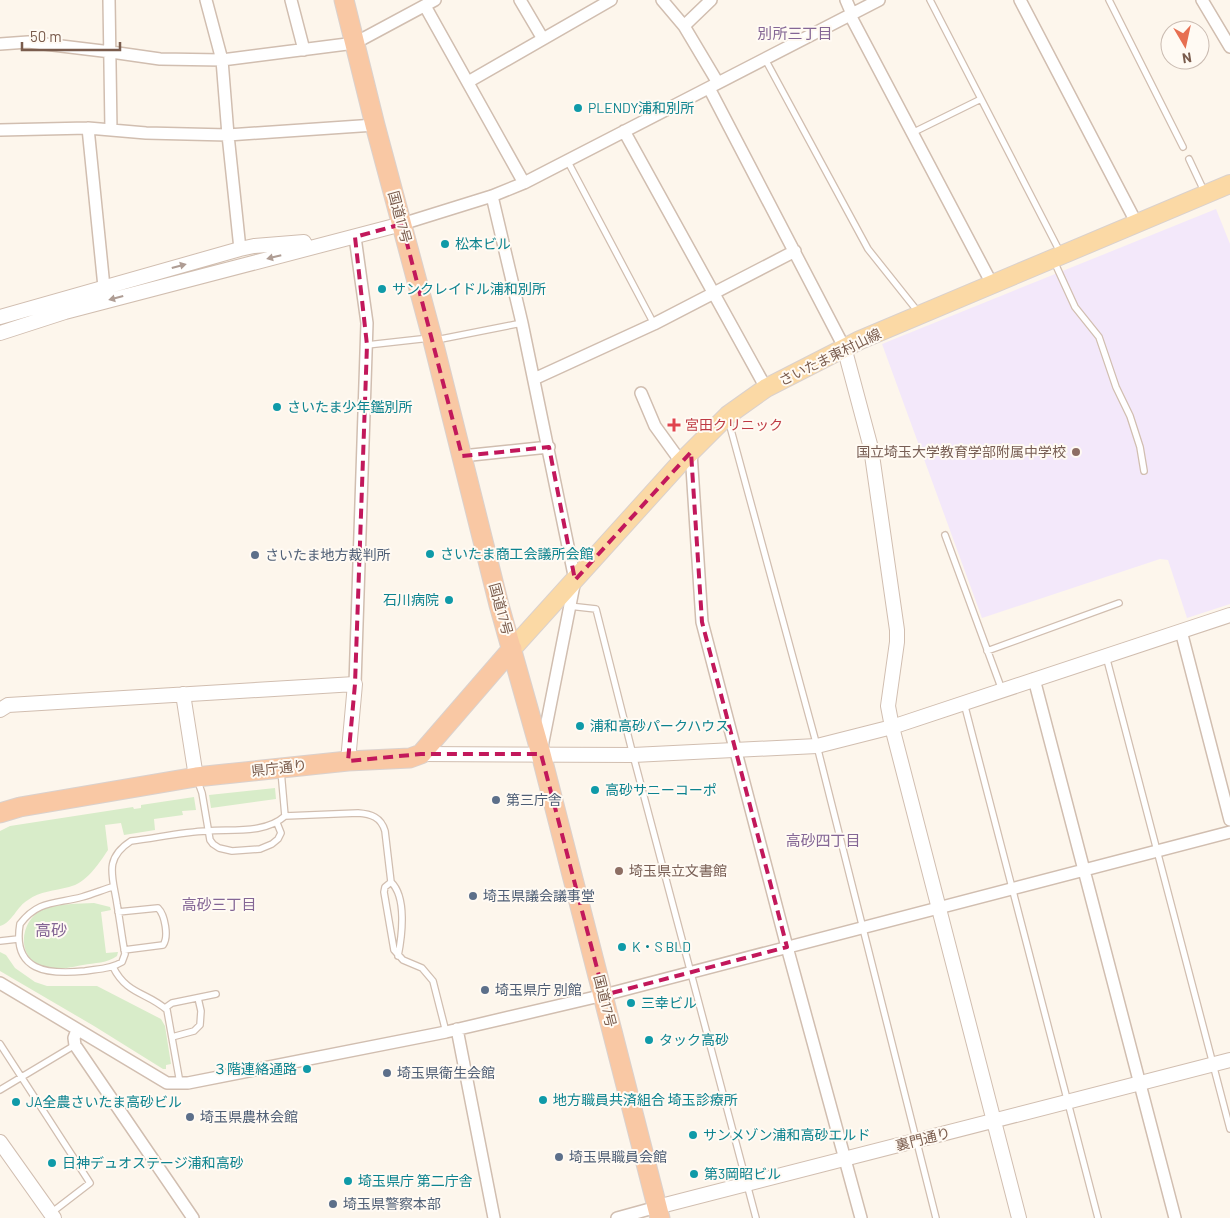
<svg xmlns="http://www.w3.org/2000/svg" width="1230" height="1218" viewBox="0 0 1230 1218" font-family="Barlow,'Noto Sans JP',sans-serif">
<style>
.education{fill:#f3e8fa}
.green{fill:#d8ecc9}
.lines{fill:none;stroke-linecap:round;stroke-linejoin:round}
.service-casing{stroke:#d1beb0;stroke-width:8}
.minor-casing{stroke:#d1beb0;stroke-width:14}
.tertiary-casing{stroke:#d1beb0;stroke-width:16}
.primary-casing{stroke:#dad1cd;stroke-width:20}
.trunk-casing{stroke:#dad1cd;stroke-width:21}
.service{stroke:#fff;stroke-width:5.5}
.minor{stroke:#fff;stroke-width:11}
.tertiary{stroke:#fff;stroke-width:14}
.primary{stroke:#fbd9a5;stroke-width:18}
.trunk{stroke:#f9c8a4;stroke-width:19}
.oneway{fill:#af9d94}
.marked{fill:none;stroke:#c2185b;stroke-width:4;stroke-dasharray:10 6;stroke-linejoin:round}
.culture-dot{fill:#0f9aa8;stroke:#fffaf3;stroke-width:2}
.health-dot{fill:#e0444e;stroke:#fffaf3;stroke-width:2}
.education-dot{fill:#8d6e63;stroke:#fffaf3;stroke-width:2}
.service-dot{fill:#5c6f8a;stroke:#fffaf3;stroke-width:2}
.labels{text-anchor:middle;stroke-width:4;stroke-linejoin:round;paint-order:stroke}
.culture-label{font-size:14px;fill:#0d838f;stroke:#fffaf3;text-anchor:start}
.street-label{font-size:14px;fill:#7a5c4d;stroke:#fffaf3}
.health-label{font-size:14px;fill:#be3a42;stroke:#fffaf3;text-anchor:start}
.education-label{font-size:14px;fill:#785e54;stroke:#fffaf3;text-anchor:end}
.service-label{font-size:14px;fill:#4e5e75;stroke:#fffaf3;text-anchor:start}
.neighbourhood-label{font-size:15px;fill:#846695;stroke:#fffaf3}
.quarter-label{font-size:16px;fill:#846695;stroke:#fffaf3}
</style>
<rect width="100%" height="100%" fill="#fdf6ec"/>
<!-- education -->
<path class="education" d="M1216,209L1230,244V604L1187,618L1168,560L1160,559L982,618L882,344Z"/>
<!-- green -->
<path class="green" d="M275,788L276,799L211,808L209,795Z
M194,797L196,810L182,811L183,815L154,819L155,830L124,835L121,823L105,825L108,850C98,865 86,883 69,887C54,891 40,891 28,900C17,906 12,923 0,926V831L10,826L133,807L134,809L141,808V805Z
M94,903L110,907L111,910L101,912L106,953L118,952L117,956C108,963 94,963 83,965C72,967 56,971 45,968C15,960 19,919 44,909C59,903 78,904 94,903Z
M0,952L6,955L15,968L35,982L47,986H97L161,1019L165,1026L171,1064L166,1065V1069H163L94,1026L0,971Z"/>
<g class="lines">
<defs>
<path id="service" d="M930,0L1060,252
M1109,0L1183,147
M765,59L868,249L919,313
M912,133L981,99
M1189,159L1205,193
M567,160L654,324
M1053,259L1075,307L1099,337L1116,387L1130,416L1140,447L1144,471
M436,340L522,323
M367,345L430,338
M728,419L817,746L936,1218
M945,535L1002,690
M569,606L596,609L633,755L756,1218
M987,651L1119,603
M1106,656L1230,1129
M964,703L1098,1218
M197,779L202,793L210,840L213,844L219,848L232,851L260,849L272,844L278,839L281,833L277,823
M285,816L358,813C371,814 381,817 385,831L391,882C407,897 402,936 398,956
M391,882L385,887L384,892L394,950L403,960L422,968L433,981L446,1032
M112,887C102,890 93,894 82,897C56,904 38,900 20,924C12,971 47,975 85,971C97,969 111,969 122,962L125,954C122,938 120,921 117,904C113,877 103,859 131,841C156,838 182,832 207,831C232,829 265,834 285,816L281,771
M118,912L158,908C165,915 169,937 163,945L124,950
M0,941L18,939
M113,967C127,995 147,992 167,1010L180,1083
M165,1008L172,1003L216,994
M172,1037L194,1031L200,1025L201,1011L198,998
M0,1044L90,1183L51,1213
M0,1090L75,1045"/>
<path id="minor" d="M109,0L111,130
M206,0L222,60L228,135L240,249
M291,0L304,50
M520,0L543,39
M662,0L684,26L718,83
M846,0L852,14
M1020,0L1136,222
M1202,0L1230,47
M425,6L524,183
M850,15L992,284
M684,26L711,0
M0,44L28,42L111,52L160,59L222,60L355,43L435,0
M468,82L611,0
M709,88L844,347
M88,128L104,287
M0,130L88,128L146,133L228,135L375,125
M624,131L766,388
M492,196L522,323L575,580L542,747
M402,224L492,196L524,183L879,0
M355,237L367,323L355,684
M534,379L654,324L795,251
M641,393L655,426L681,462
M691,452L702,622L787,947L861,1218
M462,456L549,447
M1181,631L1230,820
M1034,679L1175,1218
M0,983L167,1083H188L446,1032L604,995L1230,832
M457,1029L494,1218
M77,1030L74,1038L75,1045L193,1218
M617,1218L657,1207"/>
<path id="tertiary" d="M0,317L240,249L254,246L304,242
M0,333L65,312L402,224
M844,347L871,448L897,630V642L888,706L892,727L1019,1218
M183,694L196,777
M0,710L8,705L355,684L348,761
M421,754L633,755L817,746L892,727L1230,615
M0,1142L54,1218
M657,1207L1230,1060"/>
<path id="primary" d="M512,649L681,462L728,415L766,388L860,340L1230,184"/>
<path id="trunk" d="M344,0L375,125L433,341L499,605L541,754L660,1218
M0,813L20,807L196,777L348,761L410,758L421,754L512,649"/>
</defs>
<!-- service casing -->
<use href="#service" class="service-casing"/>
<!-- minor casing -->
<use href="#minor" class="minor-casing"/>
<!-- tertiary casing -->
<use href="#tertiary" class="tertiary-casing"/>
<!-- primary casing -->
<use href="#primary" class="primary-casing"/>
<!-- trunk casing -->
<use href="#trunk" class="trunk-casing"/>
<!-- service -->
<use href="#service" class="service"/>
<!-- minor -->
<use href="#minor" class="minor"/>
<!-- tertiary -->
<use href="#tertiary" class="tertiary"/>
<!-- primary -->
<use href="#primary" class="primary"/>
<!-- trunk -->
<use href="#trunk" class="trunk"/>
</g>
<!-- one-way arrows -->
<defs><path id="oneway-solid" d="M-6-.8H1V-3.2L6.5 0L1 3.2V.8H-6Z" transform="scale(1.25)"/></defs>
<g class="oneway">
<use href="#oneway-solid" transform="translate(274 257) rotate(166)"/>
<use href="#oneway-solid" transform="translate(179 266) rotate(-15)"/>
<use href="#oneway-solid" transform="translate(116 298) rotate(165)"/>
</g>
<!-- marked area -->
<path class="marked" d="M402,224L462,456L549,447L575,580L691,452L702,622L787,947L604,995L541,754H421L348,761L355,684L367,345L355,237Z"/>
<!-- markers -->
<g class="culture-dot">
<circle cx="578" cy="108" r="5"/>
<circle cx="445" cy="244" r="5"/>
<circle cx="382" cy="289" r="5"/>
<circle cx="277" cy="407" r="5"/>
<circle cx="430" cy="554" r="5"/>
<circle cx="449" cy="600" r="5"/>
<circle cx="580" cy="726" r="5"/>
<circle cx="595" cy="790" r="5"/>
<circle cx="622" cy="947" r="5"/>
<circle cx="631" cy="1003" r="5"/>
<circle cx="649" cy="1040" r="5"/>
<circle cx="307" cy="1069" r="5"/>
<circle cx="543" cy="1100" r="5"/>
<circle cx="16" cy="1102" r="5"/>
<circle cx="693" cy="1135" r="5"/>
<circle cx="52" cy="1163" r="5"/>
<circle cx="694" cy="1174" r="5"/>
<circle cx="348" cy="1181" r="5"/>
</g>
<path class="health-dot" d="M671.5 417.5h5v5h5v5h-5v5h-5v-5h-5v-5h5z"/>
<g class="education-dot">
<circle cx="1076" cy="452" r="5"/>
<circle cx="619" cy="871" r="5"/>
</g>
<g class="service-dot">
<circle cx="255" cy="555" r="5"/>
<circle cx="496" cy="800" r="5"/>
<circle cx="473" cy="896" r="5"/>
<circle cx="485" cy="990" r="5"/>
<circle cx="387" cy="1073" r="5"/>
<circle cx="190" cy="1117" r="5"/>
<circle cx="559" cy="1157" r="5"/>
<circle cx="333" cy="1204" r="5"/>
</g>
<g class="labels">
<!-- culture labels -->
<g class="culture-label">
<text x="588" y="113">PLENDY浦和別所</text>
<text x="455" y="249">松本ビル</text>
<text x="392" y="294">サンクレイドル浦和別所</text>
<text x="287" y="412">さいたま少年鑑別所</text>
<text x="440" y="559">さいたま商工会議所会館</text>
<text x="439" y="605" text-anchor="end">石川病院</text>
<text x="590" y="731">浦和高砂パークハウス</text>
<text x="605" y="795">高砂サニーコーポ</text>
<text x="632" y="952">K・S BLD</text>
<text x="641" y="1008">三幸ビル</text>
<text x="659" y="1045">タック高砂</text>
<text x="297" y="1074" text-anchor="end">３階連絡通路</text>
<text x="553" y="1105">地方職員共済組合 埼玉診療所</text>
<text x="26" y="1107">JA全農さいたま高砂ビル</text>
<text x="703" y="1140">サンメゾン浦和高砂エルド</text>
<text x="62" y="1168">日神デュオステージ浦和高砂</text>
<text x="704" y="1179">第3岡昭ビル</text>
<text x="358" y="1186">埼玉県庁 第二庁舎</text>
</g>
<!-- street labels -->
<g class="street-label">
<text transform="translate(400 217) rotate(75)" y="5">国道17号</text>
<text transform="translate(830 357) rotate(-26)" y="5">さいたま東村山線</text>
<text transform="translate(501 609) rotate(75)" y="5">国道17号</text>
<text transform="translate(279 768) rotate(-6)" y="5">県庁通り</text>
<text transform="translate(605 1001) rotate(76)" y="5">国道17号</text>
<text transform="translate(923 1139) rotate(-14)" y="5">裏門通り</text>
</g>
<!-- health labels -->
<g class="health-label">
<text x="685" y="430">宮田クリニック</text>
</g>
<!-- education labels -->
<g class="education-label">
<text x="1066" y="457">国立埼玉大学教育学部附属中学校</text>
<text x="629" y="876" text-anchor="start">埼玉県立文書館</text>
</g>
<!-- service labels -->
<g class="service-label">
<text x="265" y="560">さいたま地方裁判所</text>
<text x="506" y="805">第三庁舎</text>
<text x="483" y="901">埼玉県議会議事堂</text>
<text x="495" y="995">埼玉県庁 別館</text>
<text x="397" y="1078">埼玉県衛生会館</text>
<text x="200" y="1122">埼玉県農林会館</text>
<text x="569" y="1162">埼玉県職員会館</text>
<text x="343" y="1209">埼玉県警察本部</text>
</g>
<!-- neighbourhood labels -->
<g class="neighbourhood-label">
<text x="795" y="39">別所三丁目</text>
<text x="823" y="846">高砂四丁目</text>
<text x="219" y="910">高砂三丁目</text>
</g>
<!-- quarter labels -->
<g class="quarter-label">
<text x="51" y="936">高砂</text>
</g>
</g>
<!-- north arrow -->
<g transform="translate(1185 45) rotate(171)"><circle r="24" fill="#fffaf3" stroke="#cabbb1"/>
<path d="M0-4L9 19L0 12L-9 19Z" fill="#e76f51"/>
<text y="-8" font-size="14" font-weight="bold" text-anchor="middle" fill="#7a5c4d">N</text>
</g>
<!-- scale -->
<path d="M22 42v8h98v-8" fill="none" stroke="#7a5c4d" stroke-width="2.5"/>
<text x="30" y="42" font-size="15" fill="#7a5c4d" stroke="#fffaf3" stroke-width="4" paint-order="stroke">50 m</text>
</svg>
